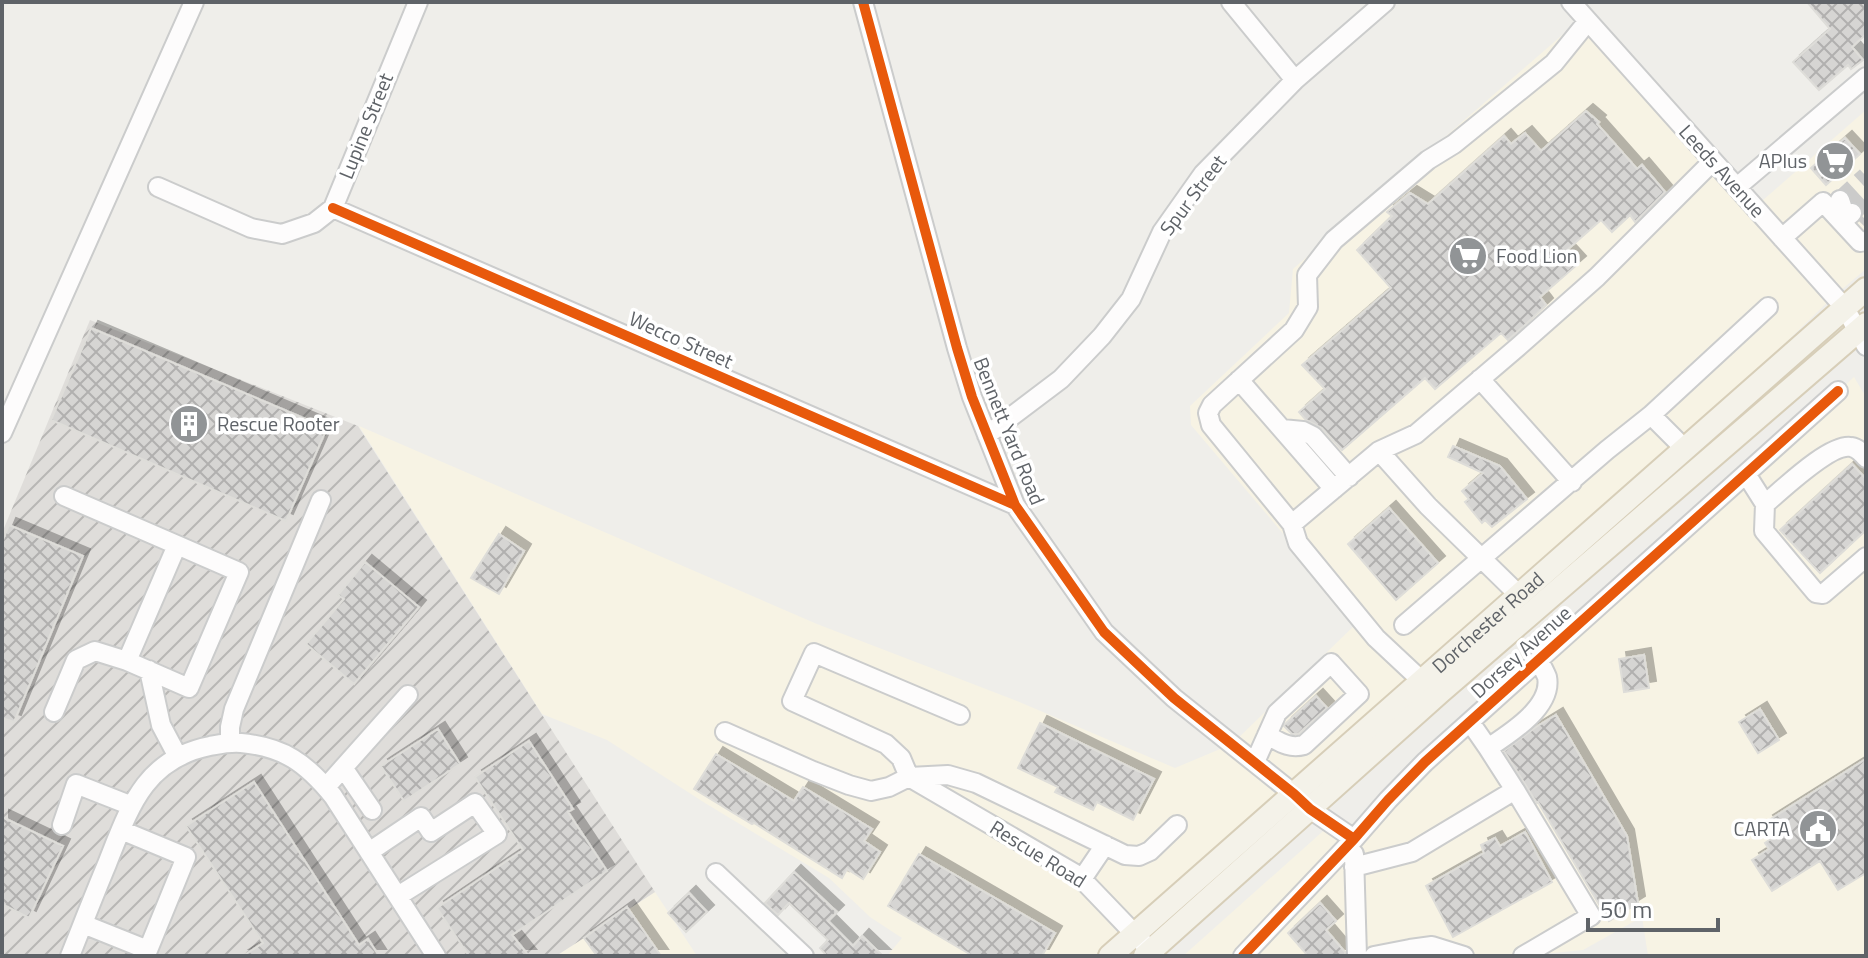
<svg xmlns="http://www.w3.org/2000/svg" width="1868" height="958" viewBox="0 0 1868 958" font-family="'Titillium Web',sans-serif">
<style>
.commercial{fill:#f7f3e4}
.industrial{fill:url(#industrial-furrows)}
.building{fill:url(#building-cross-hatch);stroke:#deddd9;stroke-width:2;filter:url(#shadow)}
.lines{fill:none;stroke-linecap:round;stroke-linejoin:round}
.minor-tunnel{stroke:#cbcbca;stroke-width:18;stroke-dasharray:18 9;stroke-linecap:butt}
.minor-casing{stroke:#cbcccc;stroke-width:22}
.major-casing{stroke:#d7ceb8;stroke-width:26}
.minor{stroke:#fdfcfc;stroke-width:18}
.major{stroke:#f4f2e9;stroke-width:22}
.cycleway-casing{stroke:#fff;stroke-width:15}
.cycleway{stroke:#e8590c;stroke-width:10}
.labels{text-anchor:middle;stroke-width:7;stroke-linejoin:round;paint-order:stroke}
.street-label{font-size:20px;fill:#5f6368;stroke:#fff}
.poi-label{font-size:20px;fill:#5f6368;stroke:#fff;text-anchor:end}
</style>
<defs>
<pattern id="industrial-furrows" width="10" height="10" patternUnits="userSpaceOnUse" patternTransform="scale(2)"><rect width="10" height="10" fill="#dfddda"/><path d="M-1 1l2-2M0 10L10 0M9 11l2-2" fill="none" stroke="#b8b7b5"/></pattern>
<pattern id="building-cross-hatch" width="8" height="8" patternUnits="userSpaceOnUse" patternTransform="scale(2)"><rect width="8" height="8" fill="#d6d5d3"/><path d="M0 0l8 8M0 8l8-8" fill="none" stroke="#b1b0af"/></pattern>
<filter id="shadow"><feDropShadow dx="7" dy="-7" stdDeviation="0" flood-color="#0004"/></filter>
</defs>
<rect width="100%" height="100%" fill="#efeeea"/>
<!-- commercial -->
<path class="commercial" d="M1584,16L1755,207L1866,110V269L1834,296L1779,349L1095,956H887L902,938L870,917L829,878L705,803L607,740L542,714L359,426L817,624L1017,701L1175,768L1232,744L1358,622L1191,425L1190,406L1289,313L1293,269Z
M1854,377L1866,397V956H1648L1642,917L1583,950L1523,956H1464L1432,946L1374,956H1183L1331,824L1353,839Z
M655,892L697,956H556Z"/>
<!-- industrial -->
<path class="industrial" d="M90,320L358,426L655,892L556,956H2V533Z"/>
<!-- building -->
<path class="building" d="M1807,2H1866V34L1852,47L1863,60L1851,69L1848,65L1819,90L1793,62L1830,29Z
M1586,111L1599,122L1597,124L1637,169L1642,165L1665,192L1635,222L1630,215L1612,232L1601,220L1567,250L1579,263L1540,297L1546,305L1526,324L1508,340L1501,333L1435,389L1425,378L1342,450L1322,428L1306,420L1299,412L1325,389L1302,365L1391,288L1357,250L1392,216L1387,212L1410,193L1428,204L1504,136L1511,144L1525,133L1541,151Z
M1845,138L1860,154L1826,185L1811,168Z
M91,328L327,428L286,521L51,420Z
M1453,446L1500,466L1527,499L1492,527L1485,520L1482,523L1465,502L1469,499L1462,491L1483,473L1448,457Z
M1852,464L1866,479V530L1820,573L1780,530Z
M1389,508L1438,563L1396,600L1348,544Z
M9,525L83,556L14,722L2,718V542Z
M499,534L524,551L499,594L471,578Z
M365,562L419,607L354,684L306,644L344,599L338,595Z
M1644,655L1649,688L1624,692L1619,659Z
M1316,696L1327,708L1298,734H1292L1284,726L1285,724Z
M1760,709L1779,740L1758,753L1739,722Z
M1556,715L1627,836L1638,903L1609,921L1538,802L1537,803L1504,751L1536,727Z
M1040,723L1154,779L1133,820L1097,802L1093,810L1055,792L1058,787L1018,768Z
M438,729L460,764L404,801L381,766Z
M529,741L573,809L568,812L607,871L512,935L529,956H469L437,908L523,850L475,777Z
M716,754L794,801L803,787L872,829L864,841L880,852L863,879L847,869L842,878L754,823L752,824L694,789Z
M1866,759V873L1838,890L1820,861L1772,891L1752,860L1769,849L1765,843L1775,836L1766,822Z
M254,782L359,945L368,939L379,956H243L263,943L186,826Z
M2,817L63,846L29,918L2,904Z
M1525,832L1552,882L1453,937L1426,886L1484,853L1481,845L1495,838L1500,846Z
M919,854L1055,933L1042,956H973L888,906Z
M794,872L837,912L828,921L853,946L862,936L883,956H827L820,948L828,940L789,903L778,915L765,903Z
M689,893L707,912L686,932L668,913Z
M1320,903L1336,921L1326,930L1345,952V956H1308L1288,933Z
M627,907L661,956H597L584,938Z"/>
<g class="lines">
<!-- minor-tunnel -->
<path class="minor-tunnel" d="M1840,200L1866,176
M1852,213L1866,200
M1862,224L1866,220"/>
<defs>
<path id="minor" d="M863,2L957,348L972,397L1015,505L1104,632L1174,698L1294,794L1310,809L1354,839
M1231,2L1295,80
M1571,2L1845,308L1866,346
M158,187L251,228L282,234L314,223L333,208L418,2
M1737,187L1866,77
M1840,200L1846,218L1852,213
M333,208L1015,505
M1782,238L1823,202L1860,242L1866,241
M1480,379L1572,482
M1239,380L1334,489
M1651,415L1768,307
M1282,429L1303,431L1313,436L1349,477
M2,433L194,2
M987,435L1061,379L1102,336L1131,299L1162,232L1203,174L1295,80L1385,2
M1379,451L1428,506L1519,595
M1746,474L1765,504L1764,531L1816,593L1823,594L1866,557
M64,496L177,545L127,661
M1765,504C1782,490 1830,443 1851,447C1858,448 1862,453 1866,458
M1292,524L1211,425L1208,413L1212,405L1294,330L1308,307L1307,275L1334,240L1428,160L1454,144L1554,63L1588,21
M1404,625L1607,450L1651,415L1685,449
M149,670L161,725L178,757
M1422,681L1376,638L1298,543L1292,524L1379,451L1416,434L1519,346L1597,277L1713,161
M54,712L76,660L95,651L127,661L189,688L239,572L177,545
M1470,722L1488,748C1509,734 1553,707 1547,677C1545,672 1541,665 1539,660
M725,732L813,771L849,785L871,791L889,787L909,777L948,775L976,783L1125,855L1139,856L1150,851L1177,825
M230,742V727L234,709L321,500
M1255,762L1277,713L1331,663L1359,694L1304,745C1289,749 1280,742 1267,735
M344,769L372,810
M909,777L901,758L886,744L792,701L814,653L960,715
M909,777L1079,876L1151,951
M326,787L408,695
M1515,790L1591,916L1523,956
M62,825L76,784L132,806
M369,852L421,817L431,832L475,803L497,834L398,896
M1354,854L1357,956
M1354,867L1412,852L1515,790L1488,748
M716,873L804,956
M1082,879L1105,845
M83,924L148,950L186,857L121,830
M70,956C82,926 94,895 107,864C129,809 144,759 210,746C221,744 230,742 241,743C284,747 306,763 333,796L436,956
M1243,956L1354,839L1388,800L1425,762L1838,391
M1374,956L1410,949L1432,946L1464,956"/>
<g id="major">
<path id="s1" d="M1110,956L1866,289"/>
<path d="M1145,956L1440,692L1866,324"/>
</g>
</defs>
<!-- minor casing -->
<use href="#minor" class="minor-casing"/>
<!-- major casing -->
<use href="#major" class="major-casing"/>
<!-- minor -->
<use href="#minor" class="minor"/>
<!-- major -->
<use href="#major" class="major"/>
<defs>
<path id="cycleway" d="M863,2L957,348L972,397L1015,505L1104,632L1174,698L1294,794L1310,809L1354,839
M333,208L1015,505
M1243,956L1354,839L1388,800L1425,762L1838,391"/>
</defs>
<!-- cycleway casing -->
<use href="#cycleway" class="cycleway-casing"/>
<!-- cycleway -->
<use href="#cycleway" class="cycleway"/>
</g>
<!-- icons -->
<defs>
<symbol id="supermarket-disc" viewBox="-11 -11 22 22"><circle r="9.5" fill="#919496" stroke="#fff"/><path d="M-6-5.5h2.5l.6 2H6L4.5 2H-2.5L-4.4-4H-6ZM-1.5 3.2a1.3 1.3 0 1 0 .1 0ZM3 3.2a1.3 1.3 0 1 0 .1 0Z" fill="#fff"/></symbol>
<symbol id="building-disc" viewBox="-11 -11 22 22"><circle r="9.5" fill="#919496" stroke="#fff"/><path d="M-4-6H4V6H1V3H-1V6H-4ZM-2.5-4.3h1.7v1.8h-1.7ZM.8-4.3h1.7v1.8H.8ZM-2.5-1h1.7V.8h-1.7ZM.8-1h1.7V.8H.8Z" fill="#fff"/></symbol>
<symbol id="civic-disc" viewBox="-11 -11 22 22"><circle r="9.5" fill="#919496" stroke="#fff"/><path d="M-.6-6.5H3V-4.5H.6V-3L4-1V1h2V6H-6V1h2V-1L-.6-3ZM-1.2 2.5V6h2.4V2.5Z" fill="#fff"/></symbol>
</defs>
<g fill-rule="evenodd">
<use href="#supermarket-disc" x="1813" y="139" width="44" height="44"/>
<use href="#supermarket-disc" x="1446" y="234" width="44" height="44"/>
<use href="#building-disc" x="167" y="402" width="44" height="44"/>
<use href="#civic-disc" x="1796" y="807" width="44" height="44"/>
</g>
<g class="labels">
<!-- street labels -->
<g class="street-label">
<text transform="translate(366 126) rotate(-68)" y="7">Lupine Street</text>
<text transform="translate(1722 171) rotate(48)" y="7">Leeds Avenue</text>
<text transform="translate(1193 195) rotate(-53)" y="7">Spur Street</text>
<text transform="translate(681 340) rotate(24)" y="7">Wecco Street</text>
<text transform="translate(1009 431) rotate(68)" y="7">Bennett Yard Road</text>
<text dy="7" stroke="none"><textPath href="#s1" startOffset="504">Dorchester Road</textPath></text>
<text transform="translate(1521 652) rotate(-42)" y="7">Dorsey Avenue</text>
<text transform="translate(1038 854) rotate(32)" y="7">Rescue Road</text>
</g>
<!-- poi labels -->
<g class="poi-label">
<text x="1807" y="168">APlus</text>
<text x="1496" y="263" text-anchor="start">Food Lion</text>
<text x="217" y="431" text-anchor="start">Rescue Rooter</text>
<text x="1790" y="836">CARTA</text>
</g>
</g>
<!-- border -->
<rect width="1868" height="958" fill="none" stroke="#5f6368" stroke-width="8"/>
<!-- scale -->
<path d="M1588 918v12h130v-12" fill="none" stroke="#5f6368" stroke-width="4"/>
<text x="1600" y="918" font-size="24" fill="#5f6368" stroke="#ffffff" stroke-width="6" paint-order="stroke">50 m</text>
</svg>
